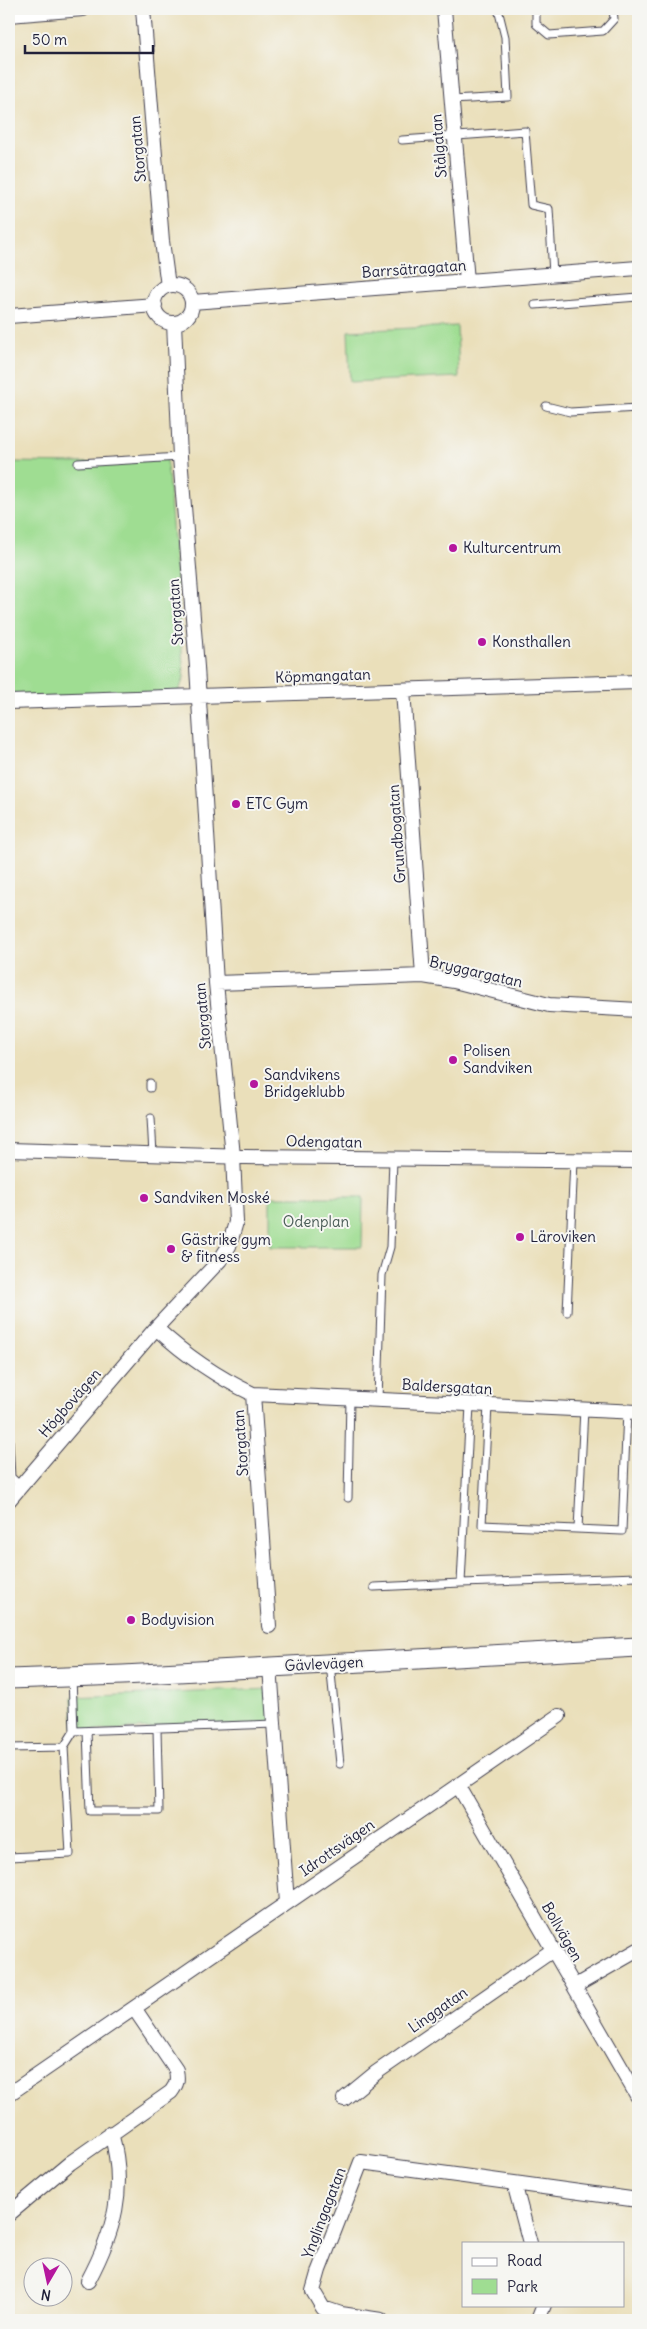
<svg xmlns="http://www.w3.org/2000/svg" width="647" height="2329" viewBox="0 0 647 2329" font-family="Delius,sans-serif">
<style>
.green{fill:#9fdd92;stroke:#608066}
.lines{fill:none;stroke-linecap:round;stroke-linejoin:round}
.service-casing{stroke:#403e4e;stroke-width:9}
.minor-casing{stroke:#403e4e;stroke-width:16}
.secondary-casing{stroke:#403e4e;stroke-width:21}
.service{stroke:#fff;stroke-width:7}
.minor{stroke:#fff;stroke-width:14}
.secondary{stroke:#fff;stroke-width:19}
.poi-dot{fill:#b5179e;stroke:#f6f6f2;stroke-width:2}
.labels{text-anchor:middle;stroke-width:4;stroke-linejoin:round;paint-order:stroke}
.street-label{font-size:15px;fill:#22223b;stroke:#f6f6f2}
.poi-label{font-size:15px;fill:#22223b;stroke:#f6f6f2;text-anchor:start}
.park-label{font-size:15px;fill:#485a55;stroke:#f6f6f2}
</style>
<rect width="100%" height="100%" fill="#f6f6f2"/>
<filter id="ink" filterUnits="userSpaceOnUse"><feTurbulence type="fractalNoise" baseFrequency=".02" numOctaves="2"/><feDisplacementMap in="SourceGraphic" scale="10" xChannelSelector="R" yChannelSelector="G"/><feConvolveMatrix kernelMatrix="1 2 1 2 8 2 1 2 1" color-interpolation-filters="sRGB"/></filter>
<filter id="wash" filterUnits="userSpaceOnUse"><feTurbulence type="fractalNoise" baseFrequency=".0096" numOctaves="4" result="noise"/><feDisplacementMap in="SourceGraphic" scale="20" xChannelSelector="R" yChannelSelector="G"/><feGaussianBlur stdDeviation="1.12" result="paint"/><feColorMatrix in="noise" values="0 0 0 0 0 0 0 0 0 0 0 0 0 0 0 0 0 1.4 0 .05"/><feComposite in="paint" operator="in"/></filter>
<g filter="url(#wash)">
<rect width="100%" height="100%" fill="#eadfba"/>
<!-- green -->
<path class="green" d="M457,326L459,377L350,382L348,331Z
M167,459L184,678L176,698L9,702V462L78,463Z
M270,1197H363L362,1247H270Z
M271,1689L274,1724L74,1731L72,1697Z"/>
</g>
<g filter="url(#ink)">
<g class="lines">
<defs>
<path id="service" d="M536,9V24L549,35L603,31L614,19L613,9
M451,100L508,97L505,37L498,9
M402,140L525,131L531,205L549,209L553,274
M535,305L638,297
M546,406L570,412L638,408
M78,463L180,457
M150,1083V1088
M151,1118L153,1154
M567,1312L574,1161
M378,1400L382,1275L390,1247L393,1159
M470,1405L461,1583L638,1577
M488,1405L482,1525L622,1531L627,1411
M9,1441L11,1477L21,1486
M348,1498L350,1399
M578,1529L584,1409
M374,1587L461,1583
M330,1663L340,1764
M74,1731L274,1724
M87,1731L90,1811H159L157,1729
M9,1748L64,1747L74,1731L72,1677
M9,1857L70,1854L64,1747"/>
<path id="minor" d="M143,9L162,241L168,286
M444,9L467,281
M9,15L83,9
M154 304a19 19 0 1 1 38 0a19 19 0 1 1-38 0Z
M192,302L638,268
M9,316L155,305
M403,690L423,976
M9,702L638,682
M216,983L423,976L454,981L549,1005L638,1010
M9,1150L246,1157L638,1161
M156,1328C186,1356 217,1377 253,1394L269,1626
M253,1394L638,1412
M9,1500L156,1328L220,1260L229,1246L236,1222L233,1156L216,983L197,667L180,457L174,323
M270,1667L287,1903
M458,1785L638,2097
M575,1986L638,1950
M9,2094L559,1716
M344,2099L377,2072L553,1950
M514,2183L530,2243
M9,2214L70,2163L171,2092C177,2084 178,2080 176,2070L134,2008
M88,2281C114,2232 127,2189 111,2133
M381,2320L341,2314L323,2308L313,2291L319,2270L361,2162L638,2200
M538,2320L544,2305"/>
<path id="secondary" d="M9,1679L123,1675L638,1647"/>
</defs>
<!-- service casing -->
<use href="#service" class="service-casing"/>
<!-- minor casing -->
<use href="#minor" class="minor-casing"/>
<!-- secondary casing -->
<use href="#secondary" class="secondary-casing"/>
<!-- service -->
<use href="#service" class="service"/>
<!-- minor -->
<use href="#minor" class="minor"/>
<!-- secondary -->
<use href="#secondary" class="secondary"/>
</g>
</g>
<!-- markers -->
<g class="poi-dot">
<circle cx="453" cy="548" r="5"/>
<circle cx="482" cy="642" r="5"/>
<circle cx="236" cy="804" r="5"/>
<circle cx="453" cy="1060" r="5"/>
<circle cx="254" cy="1084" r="5"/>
<circle cx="144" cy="1198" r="5"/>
<circle cx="520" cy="1237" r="5"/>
<circle cx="171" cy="1249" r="5"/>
<circle cx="131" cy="1620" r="5"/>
</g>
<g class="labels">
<!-- street labels -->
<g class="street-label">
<text transform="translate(439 146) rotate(-95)" y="5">Stålgatan</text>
<text transform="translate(138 149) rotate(-95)" y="5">Storgatan</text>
<text transform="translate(414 269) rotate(-4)" y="5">Barrsätragatan</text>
<text transform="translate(176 612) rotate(-94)" y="5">Storgatan</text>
<text transform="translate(323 676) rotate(-2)" y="5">Köpmangatan</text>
<text transform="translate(397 834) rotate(-94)" y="5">Grundbogatan</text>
<text transform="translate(476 972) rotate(13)" y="5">Bryggargatan</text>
<text transform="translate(203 1016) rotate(-95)" y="5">Storgatan</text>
<text transform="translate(324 1142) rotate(1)" y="5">Odengatan</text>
<text transform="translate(447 1387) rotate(3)" y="5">Baldersgatan</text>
<text transform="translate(70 1403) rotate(-49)" y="5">Högbovägen</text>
<text transform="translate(241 1443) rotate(-94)" y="5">Storgatan</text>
<text transform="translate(324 1664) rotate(-3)" y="5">Gävlevägen</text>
<text transform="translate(337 1848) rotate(-35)" y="5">Idrottsvägen</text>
<text transform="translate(562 1932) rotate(60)" y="5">Bollvägen</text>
<text transform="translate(438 2010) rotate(-35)" y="5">Linggatan</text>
<text transform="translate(324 2213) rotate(-69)" y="5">Ynglingagatan</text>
</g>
<!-- poi labels -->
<g class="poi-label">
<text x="463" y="553">Kulturcentrum</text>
<text x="492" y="647">Konsthallen</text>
<text x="246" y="809">ETC Gym</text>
<text x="463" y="1056">Polisen<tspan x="463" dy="17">Sandviken</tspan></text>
<text x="264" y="1080">Sandvikens<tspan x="264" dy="17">Bridgeklubb</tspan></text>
<text x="154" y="1203">Sandviken Moské</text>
<text x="530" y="1242">Läroviken</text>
<text x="181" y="1245">Gästrike gym<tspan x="181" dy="17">&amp; fitness</tspan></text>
<text x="141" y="1625">Bodyvision</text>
</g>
<!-- park labels -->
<g class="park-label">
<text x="316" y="1227">Odenplan</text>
</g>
</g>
<!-- margin -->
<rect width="647" height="2329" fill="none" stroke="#f6f6f2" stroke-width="30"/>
<!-- legend -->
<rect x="462" y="2242" width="162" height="65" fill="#f6f6f2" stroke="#a1a1a9"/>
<rect x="472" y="2258" width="25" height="8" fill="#ffffff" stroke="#a1a1a9"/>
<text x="507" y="2266" font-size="15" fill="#22223b">Road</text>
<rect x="472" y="2279" width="25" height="15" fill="#9fdd92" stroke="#a1a1a9"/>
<text x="507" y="2292" font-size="15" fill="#22223b">Park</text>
<!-- north arrow -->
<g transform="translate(48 2282) rotate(189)"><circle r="24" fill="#f6f6f2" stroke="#a1a1a9"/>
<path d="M0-4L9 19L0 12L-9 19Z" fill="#b5179e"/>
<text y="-8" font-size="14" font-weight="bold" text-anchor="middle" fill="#22223b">N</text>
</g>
<!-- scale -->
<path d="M25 45v8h128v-8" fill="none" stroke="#22223b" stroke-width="2.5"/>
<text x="32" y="45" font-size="15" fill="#22223b" stroke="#f6f6f2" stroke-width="4" paint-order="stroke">50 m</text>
</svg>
